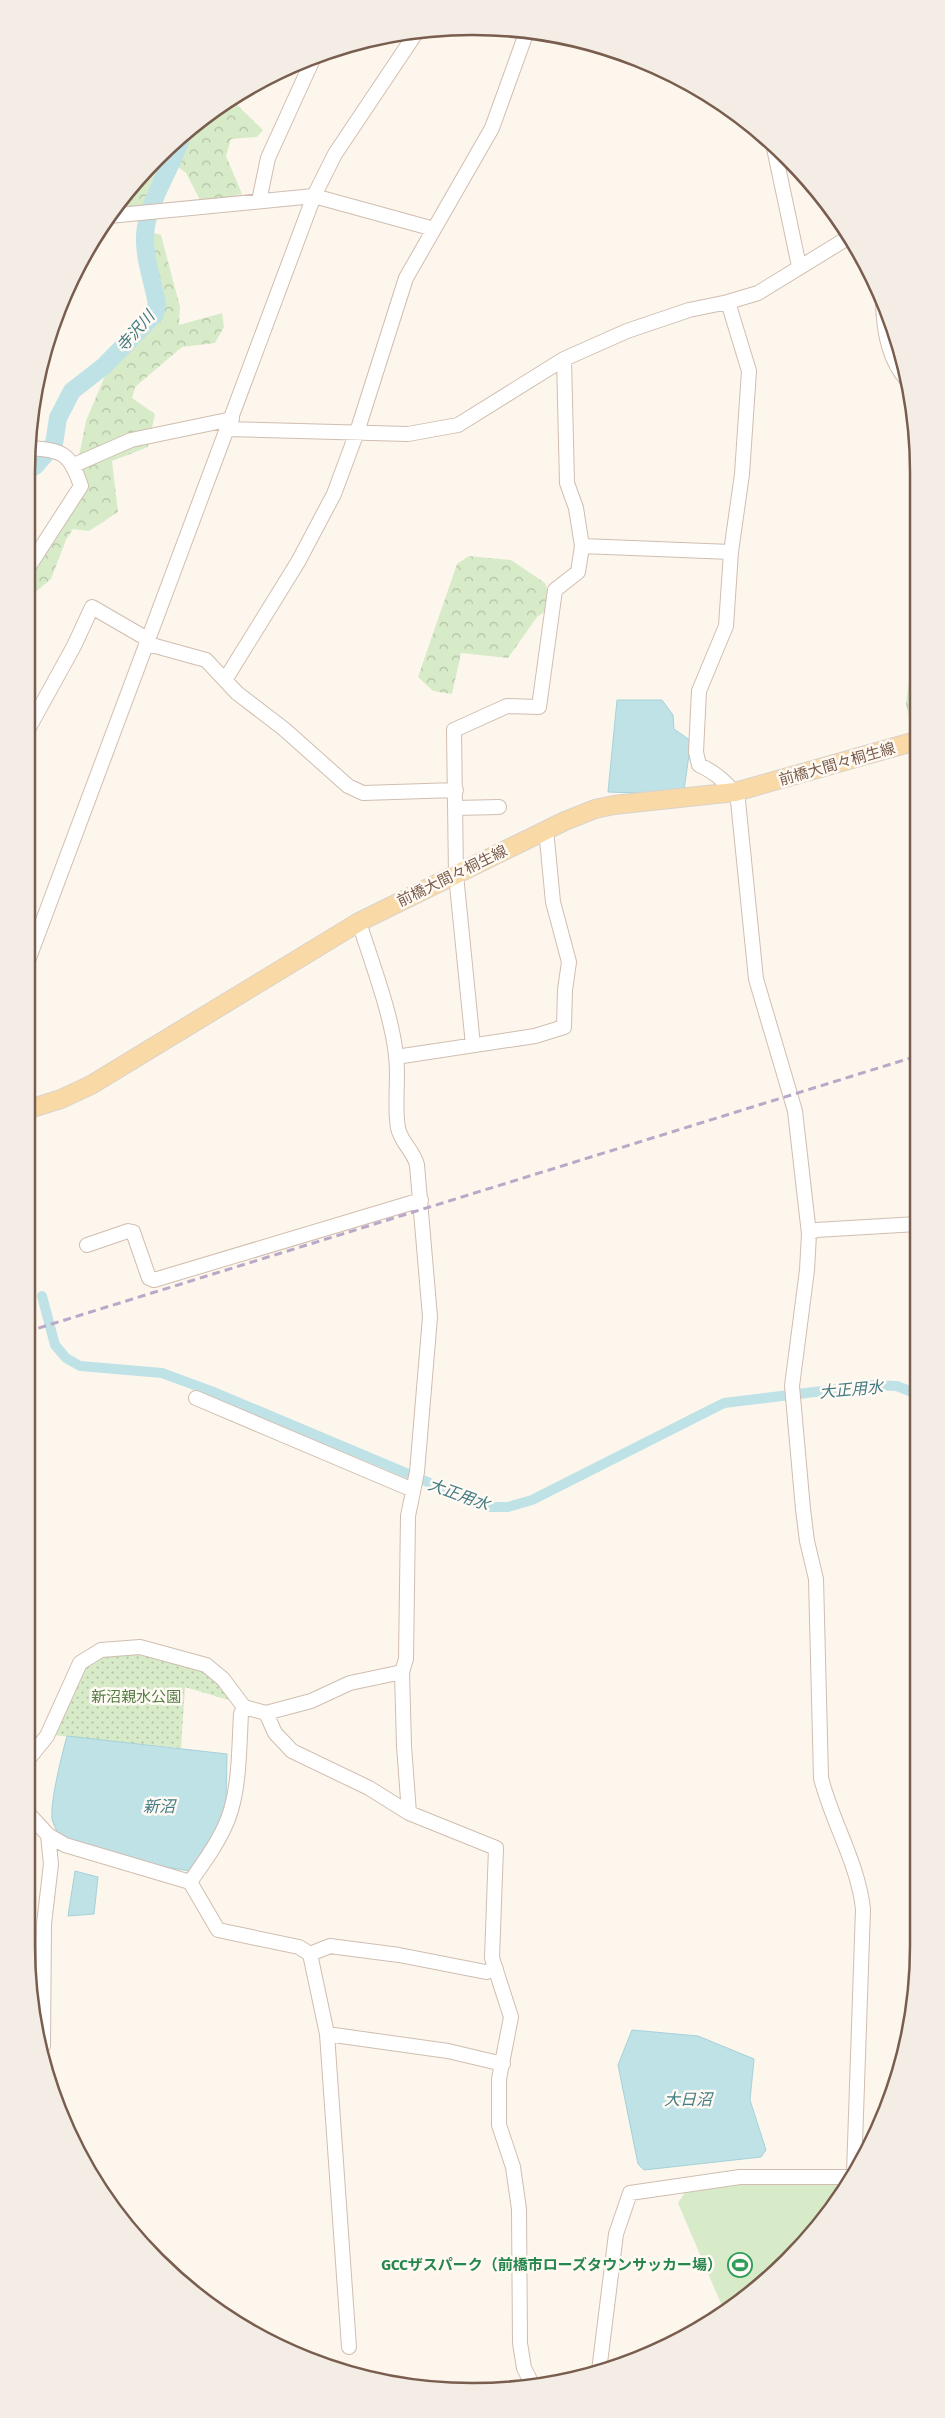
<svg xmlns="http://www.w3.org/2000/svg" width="945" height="2418" viewBox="0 0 945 2418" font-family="'Fira Sans','Noto Sans JP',sans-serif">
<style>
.grass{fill:url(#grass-dots)}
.forest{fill:url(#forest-crowns)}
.cemetery{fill:url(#cemetery-stones)}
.garden{fill:#d7ebc9}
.water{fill:#bfe2e7;stroke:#a5d1d9}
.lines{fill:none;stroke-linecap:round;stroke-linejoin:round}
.canal{stroke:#bfe2e7;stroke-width:10}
.river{stroke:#bfe2e7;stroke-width:18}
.minor-casing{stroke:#d0beb0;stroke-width:16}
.major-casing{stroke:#d9d2cd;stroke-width:20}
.minor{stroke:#fff;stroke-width:14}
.major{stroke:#f9daa6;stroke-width:18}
.rail{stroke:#b9a8c8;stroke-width:3;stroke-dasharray:8 5;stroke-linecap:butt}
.labels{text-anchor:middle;stroke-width:5;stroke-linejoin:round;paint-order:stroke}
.street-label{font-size:15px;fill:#795d4e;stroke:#fffaf3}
.park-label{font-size:15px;fill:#567e45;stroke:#fffaf3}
.leisure-label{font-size:15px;font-weight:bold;fill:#27864d;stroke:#fffaf3;text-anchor:end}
.water-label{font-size:16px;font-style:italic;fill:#437b84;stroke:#fffaf3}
.rim{fill:none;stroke:#795d4e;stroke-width:2.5}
</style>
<defs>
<pattern id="grass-dots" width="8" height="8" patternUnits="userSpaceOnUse" patternTransform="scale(1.25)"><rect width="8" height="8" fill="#d7ebc9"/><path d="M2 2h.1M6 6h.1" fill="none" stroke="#b3c2a5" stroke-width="1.8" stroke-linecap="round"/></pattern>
<pattern id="forest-crowns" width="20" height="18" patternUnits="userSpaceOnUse" patternTransform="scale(1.25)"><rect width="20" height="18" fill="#d7ebc9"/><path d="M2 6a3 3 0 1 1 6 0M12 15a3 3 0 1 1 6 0" fill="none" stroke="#b3c2a5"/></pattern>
<pattern id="cemetery-stones" width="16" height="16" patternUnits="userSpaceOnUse" patternTransform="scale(1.25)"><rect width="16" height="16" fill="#d7ebc9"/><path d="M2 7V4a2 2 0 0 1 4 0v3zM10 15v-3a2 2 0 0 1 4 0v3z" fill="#b3c2a5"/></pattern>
</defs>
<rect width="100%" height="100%" fill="#fdf6ec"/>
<!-- grass -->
<path class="grass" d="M140,1650L205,1668L235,1702L185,1687L181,1748L52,1735L82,1666L104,1654Z"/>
<!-- forest -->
<path class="forest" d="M234,97L233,101L263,130L257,137L231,139L226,156L242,194L201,202L186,173L165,157L145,205L113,209L119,201L178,137Z
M151,232L161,235L180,307L179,325L222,313L224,327L215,343L182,347L135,387L132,398L155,414L148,447L112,461L118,512L89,531L73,529L66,540L51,579L26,600V578L39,566L73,486L86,421L107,371L140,325L150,296L144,261Z
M469,556L511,560L545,583L553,606L537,617L508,658L461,653L452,694L433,691L418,677L457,564Z"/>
<!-- cemetery -->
<path class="cemetery" d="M910,674H916V732L912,733L906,703Z"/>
<!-- garden -->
<path class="garden" d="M738,2182L848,2183L827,2217L725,2313L678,2203L687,2189Z"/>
<!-- water -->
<path class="water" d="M617,700H662L673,715L674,729L691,741L684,790L637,793L608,792Z
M67,1736L227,1754L226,1800L219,1824L190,1871C163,1867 75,1850 58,1833C56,1830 53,1823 52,1819C50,1802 62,1754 67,1736Z
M75,1871L98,1877L94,1914L68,1916Z
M632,2030L698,2036L754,2059L750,2100L766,2150L761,2157L644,2170L638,2164L618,2065Z"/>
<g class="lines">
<!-- canal -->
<path class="canal" d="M42,1296L55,1345L66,1358L80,1366L162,1373L216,1393L487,1507H508L532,1500L724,1403L872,1385L897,1386L917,1394"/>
<!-- river -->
<path class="river" d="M27,470L35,466L54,444L58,418L72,391L104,366L155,314L157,304C153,282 144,258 145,236C146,203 173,167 182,135"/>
<defs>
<path id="minor" d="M774,148L799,266
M259,201L268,158L314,57
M109,216L314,196L434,229
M883,298C883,326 887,357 906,379
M728,302L749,371L742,474L731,552L726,626L699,691L696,752L699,765C713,771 733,786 738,801L756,979L795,1111L809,1234L807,1270L792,1386L803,1509L807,1541L816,1579L821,1778C832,1822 858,1863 863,1909L854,2173
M915,422V435
M228,429L408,434L458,425L564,359L627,331L689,310L728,302L758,293L846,239
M74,465L131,440L232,419
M582,546L731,552
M26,571L81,486C70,454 64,450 30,448
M148,644L206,660L237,693L284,729L348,786L363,793L456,790
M225,680L298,562L334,494L357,432L406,278L492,128L527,31
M26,733L74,646L92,607L149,640
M456,808L499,807
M359,922C372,964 391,1012 396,1055C399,1079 394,1105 398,1128C401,1143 414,1151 417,1165L430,1317L417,1472L408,1516L406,1659L402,1672L404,1746L409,1813L496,1848L492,1958L511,2017L499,2079V2125L513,2167L519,2209L520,2343L524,2368L532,2384
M26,966L314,196L335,154L418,30
M473,1045L456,875L454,730L507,706L539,707L555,590L578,572L582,546L576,508L567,483L564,359
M396,1057L535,1036L564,1027L565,990L569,962L553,902L546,829
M809,1234L816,1230L917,1224
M87,1245L128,1231L133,1232L149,1278L154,1280L421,1200
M196,1398L413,1490
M266,1713L275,1733L292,1751L369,1788L409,1813
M26,1762L47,1736L80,1663L101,1650L140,1647L206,1665L223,1679L244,1707L266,1713L311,1701L350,1683L402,1672
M26,1811L48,1835L65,1845L190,1882L218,1930L299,1947L310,1954L327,2034L349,2347
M190,1882C204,1862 219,1842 228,1819C240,1788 239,1746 241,1714L244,1707
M310,1954L330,1946L399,1955L486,1972L496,1969
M327,2034L448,2051L503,2064
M43,2046L44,1924L51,1864L48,1835
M599,2371L616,2234L630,2193L740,2177H851"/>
<path id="major" d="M26,1110L61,1099L91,1085L359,922L565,821L595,809L614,805L735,792L916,741"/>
</defs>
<!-- minor casing -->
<use href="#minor" class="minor-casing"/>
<!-- major casing -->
<use href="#major" class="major-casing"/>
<!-- minor -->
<use href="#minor" class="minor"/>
<!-- major -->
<use href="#major" class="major"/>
<!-- rail -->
<path class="rail" d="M26,1332L917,1056"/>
</g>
<!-- icons -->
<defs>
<symbol id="stadium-ring" viewBox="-11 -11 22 22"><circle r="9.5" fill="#fffaf3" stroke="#2e9e5b" stroke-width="1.5"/><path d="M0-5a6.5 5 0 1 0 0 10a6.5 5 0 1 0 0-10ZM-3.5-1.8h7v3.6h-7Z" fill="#2e9e5b"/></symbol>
</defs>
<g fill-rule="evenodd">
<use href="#stadium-ring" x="726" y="2251" width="28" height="28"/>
</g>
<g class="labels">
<!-- street labels -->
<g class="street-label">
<text transform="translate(837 764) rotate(-16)" y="5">前橋大間々桐生線</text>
<text transform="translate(452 876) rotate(-26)" y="5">前橋大間々桐生線</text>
</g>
<!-- park labels -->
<g class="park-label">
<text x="136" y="1702">新沼親水公園</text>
</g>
<!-- leisure labels -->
<g class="leisure-label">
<text x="722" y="2270">GCCザスパーク（前橋市ローズタウンサッカー場）</text>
</g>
<!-- water labels -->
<g class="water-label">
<text transform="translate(135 331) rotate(-49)" y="6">寺沢川</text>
<text transform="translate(851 1389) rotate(-5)" y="6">大正用水</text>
<text transform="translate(459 1494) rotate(20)" y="6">大正用水</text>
<text x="159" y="1812">新沼</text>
<text x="688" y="2105">大日沼</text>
</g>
</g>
<!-- crop -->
<path d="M0 0H945V2418H0ZM472 35H473A437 437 0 0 1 910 472V1946A437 437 0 0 1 473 2383H472A437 437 0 0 1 35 1946V472A437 437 0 0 1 472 35Z" fill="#f4ede6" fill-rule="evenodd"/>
<path class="rim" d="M472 35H473A437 437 0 0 1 910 472V1946A437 437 0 0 1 473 2383H472A437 437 0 0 1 35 1946V472A437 437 0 0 1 472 35Z"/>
</svg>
